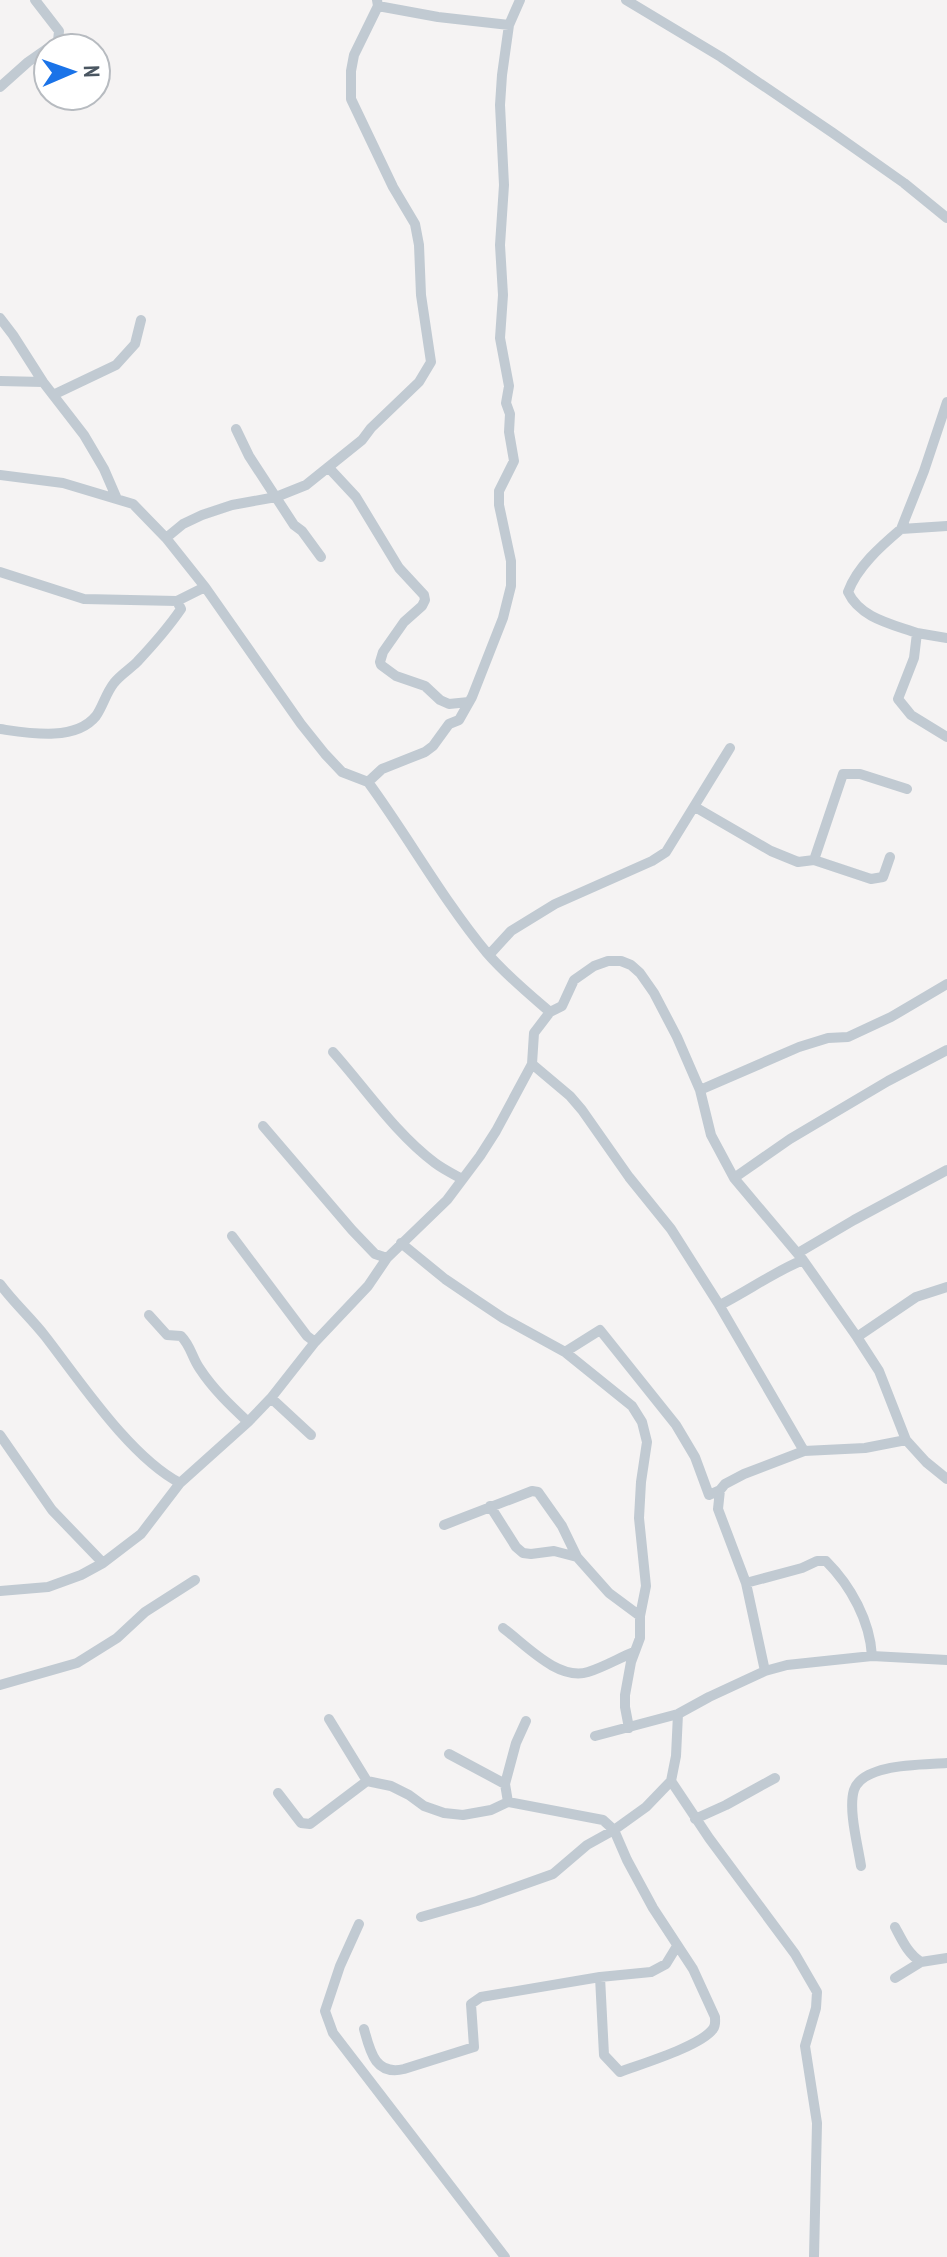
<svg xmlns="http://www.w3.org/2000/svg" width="947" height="2257" viewBox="0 0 947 2257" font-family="'PT Sans Narrow',sans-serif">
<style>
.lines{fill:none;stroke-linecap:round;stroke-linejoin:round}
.street{stroke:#c1cad2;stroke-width:10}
</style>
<rect width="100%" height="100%" fill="#f5f3f3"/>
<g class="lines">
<!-- street -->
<path class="street" d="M35,0L59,31L58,41L48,48
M520,0L509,25L502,75L500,105L504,185L500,245L503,295L500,338L509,386L506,403L510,414L509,432L514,461L499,491V505L511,561V586L503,618L472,697L459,720L449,724L433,746L425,752L382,769L368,782C409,838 443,900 487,953C506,975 529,994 550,1012L562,1006L574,980L594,966L608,961H621L631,965L640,973L654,993L677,1037L700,1090L711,1135L734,1178L803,1260L857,1337L879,1371L906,1440L926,1462L947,1479
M626,0L721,57L833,133L904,183L947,218
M378,6L438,17L509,25
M0,87L28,62L48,48
M0,318L13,335L43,382L84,435L104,469L117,499
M0,381L43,382
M53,395L116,365L135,344L141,320
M947,402L924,471L901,529L947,526
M236,429L249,456L294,525L302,531L321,557
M329,468L356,497L399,568L424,595L425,600L422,606L404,622L383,652L380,662L381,665L396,676L425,686L440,700L449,704L469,702
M0,475L63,483L133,504L166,538L205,587L301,724L325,754L342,772L368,782
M901,529C881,546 857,567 848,592C860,618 892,624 917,633L914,658L898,699L911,715L947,737
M166,538L183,524L202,515L232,505L276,497L306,485L362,440L371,428L419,382L431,362L421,295L419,245L415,224L393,187L351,99V71L354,55L378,6L377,0
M0,572L84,599L177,601L205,587
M917,633L947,638
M0,729C28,733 75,742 96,716C103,706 106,693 114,683C120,675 130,669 137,662C153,645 168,628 181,609L177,601
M695,807L771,851L798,862L814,860L843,774H860L907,789
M814,860L871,879L883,877L890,857
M489,955L511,931L555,904L652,861L666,852L730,748
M333,1052C366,1089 395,1133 435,1163C443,1169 453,1174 462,1179
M532,1064L570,1096L582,1110L629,1177L671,1229L718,1303L804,1451
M700,1090L799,1047L828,1038L848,1037L891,1017L947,984
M263,1126L352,1230L375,1254L387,1258
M734,1178L790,1139L888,1081L947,1050
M232,1236L307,1336L315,1342
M401,1243L445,1279L476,1300L503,1318L565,1352L632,1406L642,1422L647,1442L641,1482L639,1518L646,1586L640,1616V1638L631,1662L625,1695V1707L629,1728
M798,1253L854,1220L947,1170
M0,1284C14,1303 31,1318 45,1336C80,1381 130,1457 180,1483
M718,1303L722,1304C749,1290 776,1271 803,1260
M149,1315L167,1335L181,1336C191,1346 192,1358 200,1369C213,1389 231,1406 248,1422
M857,1337L916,1297L947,1287
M565,1352L600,1330L676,1425L695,1457L709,1495L720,1490
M271,1398L311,1435
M0,1435L52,1510L103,1563
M490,1506L516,1547L523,1553L531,1554L554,1551L577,1557L609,1593L640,1616
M444,1525L532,1491L538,1492L562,1526L577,1557
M746,1583L802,1568L817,1561H826C851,1586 870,1621 872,1656
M0,1591L48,1587L81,1575L103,1563L141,1534L180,1483L248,1422L271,1398L315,1342L368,1286L387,1258L447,1200L480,1156L496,1131L532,1064L534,1033L550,1012
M503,1628C526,1645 558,1681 588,1672C604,1667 619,1658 634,1652
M765,1671L746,1583L718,1509L720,1490L725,1484L744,1474L804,1451L865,1448L906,1440
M0,1685L77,1663L117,1638L145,1612L195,1580
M329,1719L367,1781L391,1786L409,1795L424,1806L444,1813L463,1815L491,1810L508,1802L603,1820L614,1830L627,1860L653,1908L693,1969L715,2017C715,2022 716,2025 713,2029C701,2046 641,2064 620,2072L604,2055L600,1977
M595,1736L678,1714L709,1697L765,1671L787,1665L872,1656L947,1660
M449,1754L505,1784L508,1802
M671,1781L709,1838L795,1954L817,1992L816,2008L805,2046L817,2123L814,2257
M505,1784L516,1743L526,1721
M278,1793L301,1823L310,1824L367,1781
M695,1819L726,1805L775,1778
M861,1866C858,1846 848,1809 854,1790C863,1763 923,1765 947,1763
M421,1917L477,1901L553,1874L587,1845L614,1830L646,1807L671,1781L676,1756L678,1714
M359,1924L340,1966L325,2011L333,2033L505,2257
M895,1927C902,1940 908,1954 921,1962L947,1958
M895,1978L921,1962
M364,2029C370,2051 375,2076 404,2069L474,2047L471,2004L481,1997L600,1977L651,1972L666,1964L677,1946"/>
</g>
<!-- north arrow -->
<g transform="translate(72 72) rotate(88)"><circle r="38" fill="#ffffff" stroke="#b7bbc0" stroke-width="2"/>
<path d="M0-6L14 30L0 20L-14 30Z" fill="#1a73e8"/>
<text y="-12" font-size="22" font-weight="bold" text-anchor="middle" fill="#4a5661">N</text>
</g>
</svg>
